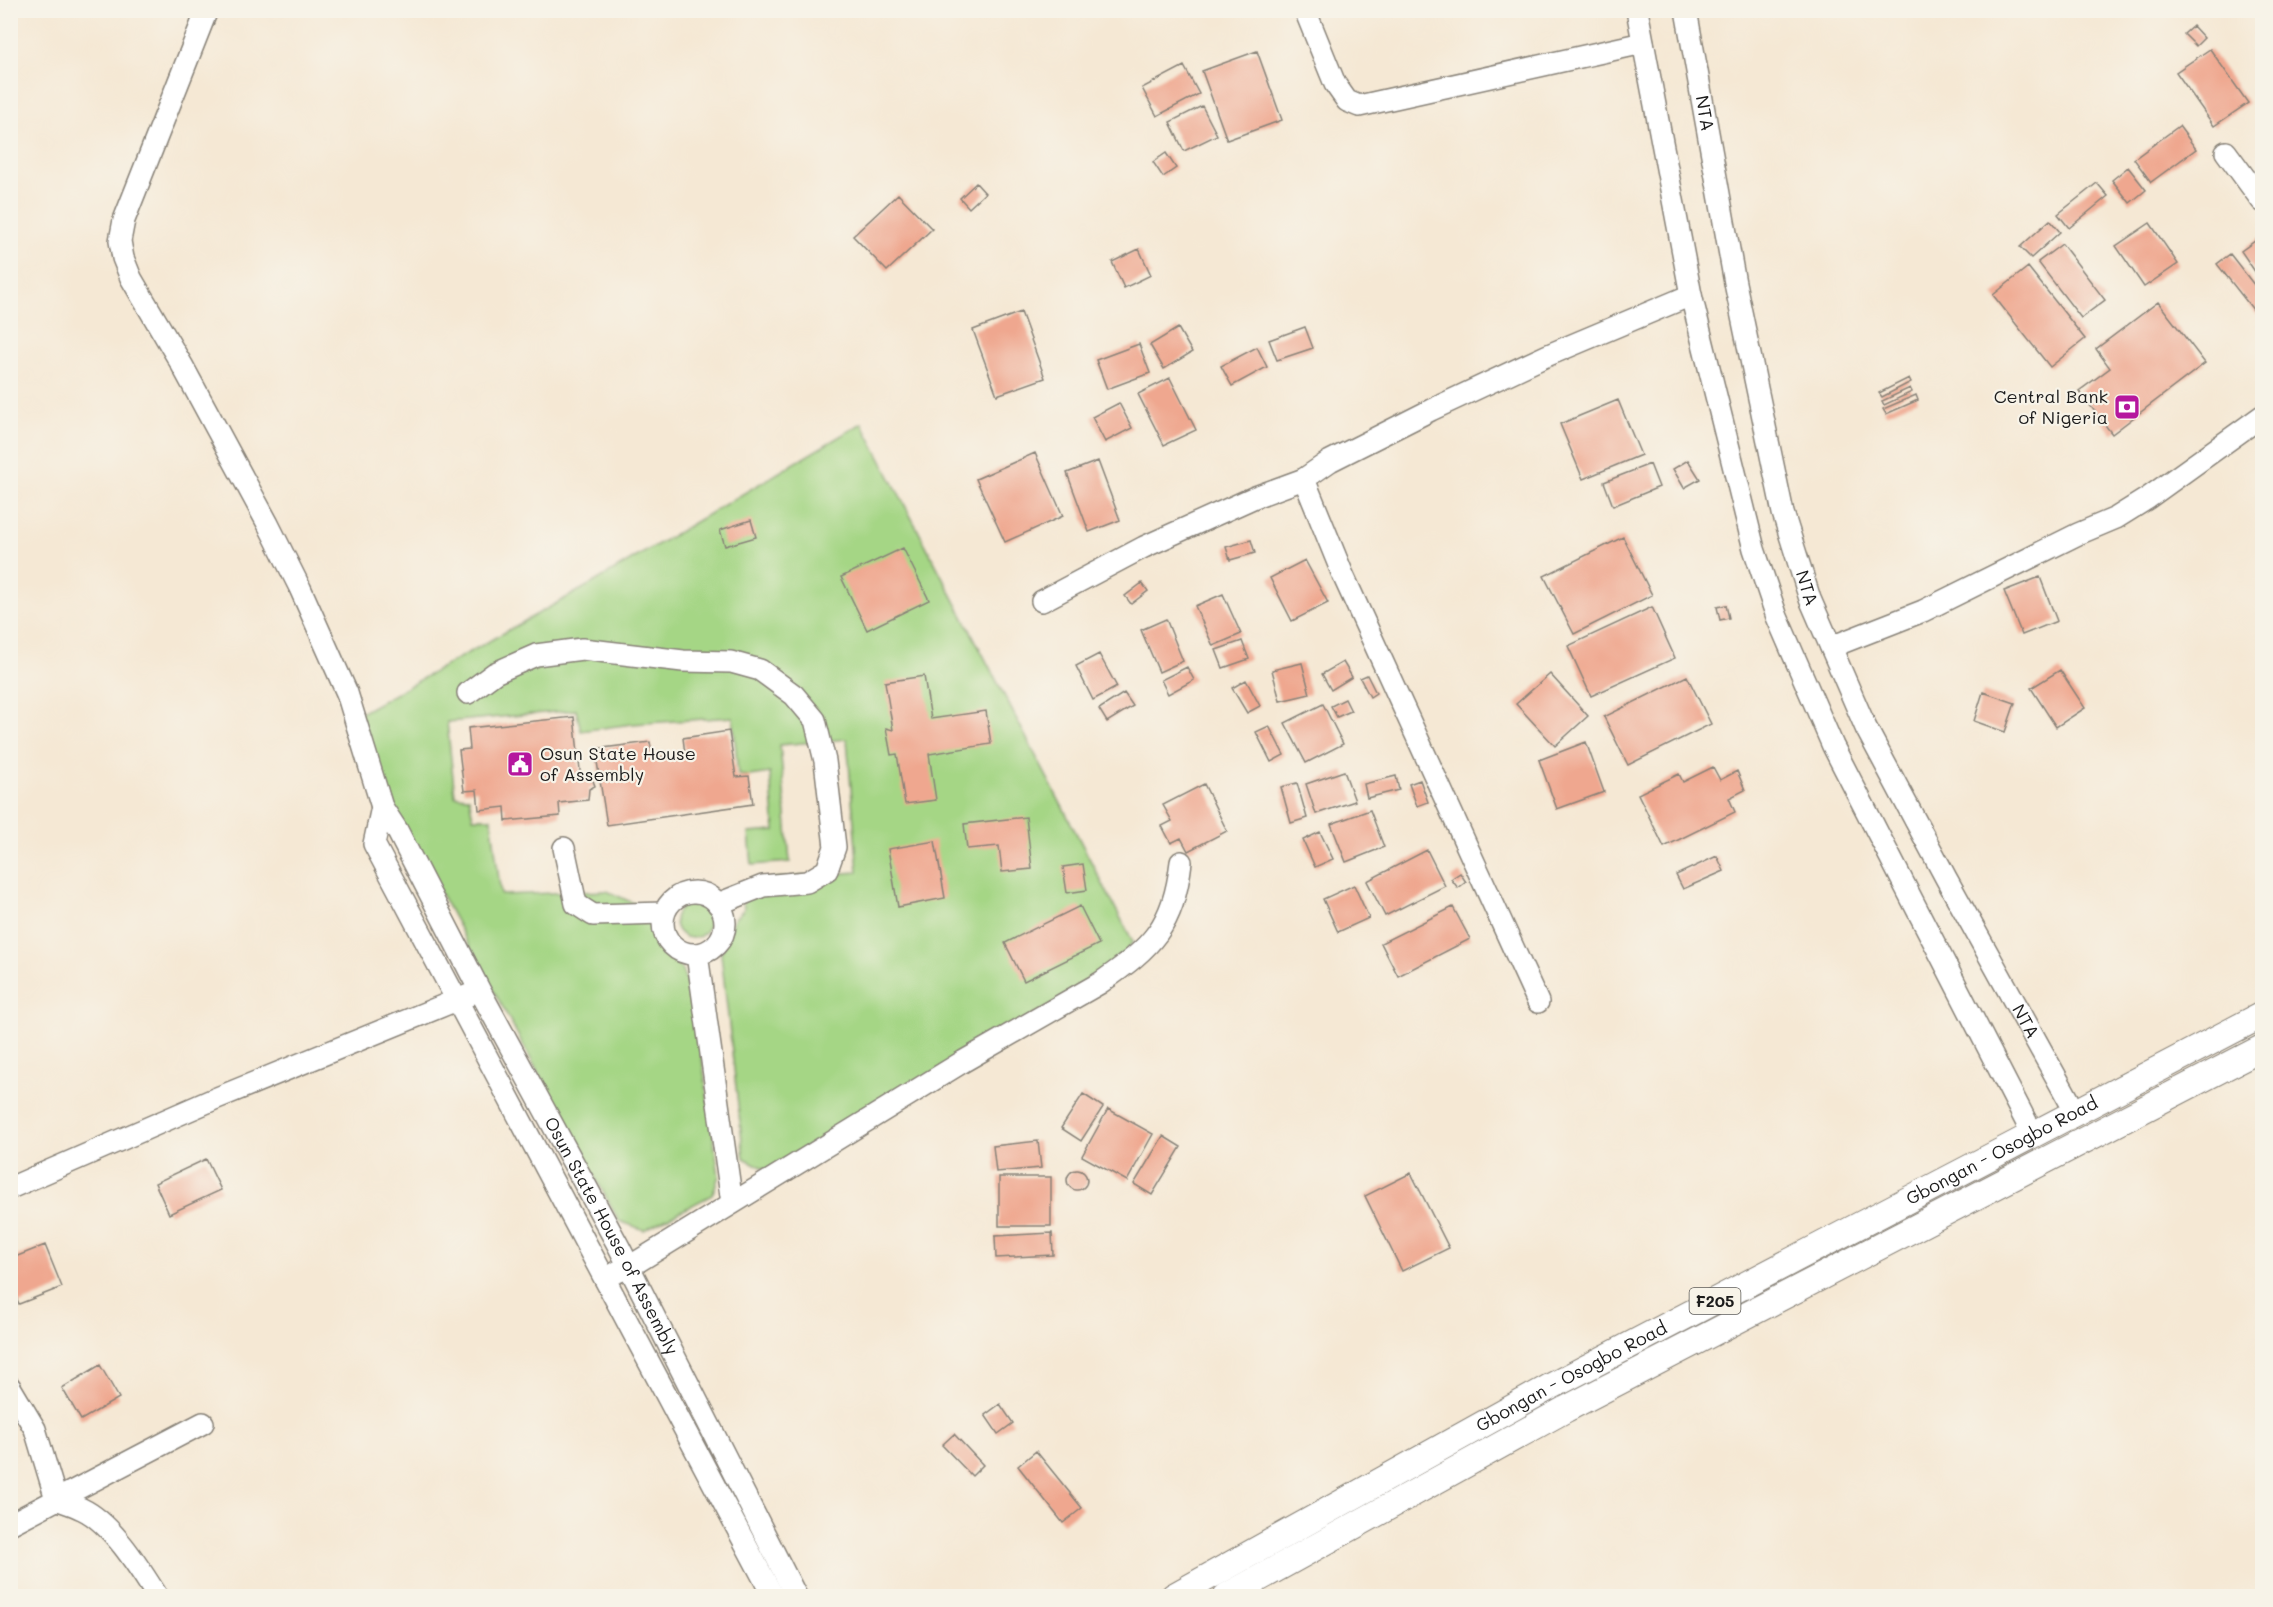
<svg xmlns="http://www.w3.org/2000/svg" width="2273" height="1607" viewBox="0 0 2273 1607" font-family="Mali,sans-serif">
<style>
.green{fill:#a5d685;stroke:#607950;stroke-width:1.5}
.building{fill:#efa78f}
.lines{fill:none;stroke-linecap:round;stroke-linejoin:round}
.minor-casing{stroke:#888278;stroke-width:24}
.major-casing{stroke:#888278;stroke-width:28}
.minor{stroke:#fff;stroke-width:21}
.major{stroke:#fff;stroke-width:26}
.labels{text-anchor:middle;stroke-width:4.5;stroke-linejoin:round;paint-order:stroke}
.shield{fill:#f7f3e8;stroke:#5e5c59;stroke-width:1.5}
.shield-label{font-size:16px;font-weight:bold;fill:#1c1c1c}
.street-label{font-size:18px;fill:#1c1c1c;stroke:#f7f3e8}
.poi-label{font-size:18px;fill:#1c1c1c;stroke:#f7f3e8;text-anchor:end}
</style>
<rect width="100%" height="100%" fill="#f7f3e8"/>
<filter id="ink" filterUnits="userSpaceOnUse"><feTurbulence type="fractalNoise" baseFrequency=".0167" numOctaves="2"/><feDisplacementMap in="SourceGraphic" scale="12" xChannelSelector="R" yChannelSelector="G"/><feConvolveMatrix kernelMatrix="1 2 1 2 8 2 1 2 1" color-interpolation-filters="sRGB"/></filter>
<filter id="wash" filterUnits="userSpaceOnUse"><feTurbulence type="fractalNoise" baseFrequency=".008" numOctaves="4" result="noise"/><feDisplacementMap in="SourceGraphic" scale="24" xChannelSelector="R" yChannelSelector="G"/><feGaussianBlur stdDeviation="1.35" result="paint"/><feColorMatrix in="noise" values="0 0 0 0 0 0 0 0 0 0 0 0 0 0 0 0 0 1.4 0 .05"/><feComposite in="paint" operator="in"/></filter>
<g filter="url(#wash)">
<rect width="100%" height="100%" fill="#f5e8d4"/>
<!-- green -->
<path class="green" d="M862,423L1133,942L1110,971L767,1170L744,1158L721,954L734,919L744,909L742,894L769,879L858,872L847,739L780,745L790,862L752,865L749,833L775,831L770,773L749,776L738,775L733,717L632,724L581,731L576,710L447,722L455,796L469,797L473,818H491L501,895L607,891L642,907L659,930L666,949L682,970L694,1003L719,1176L712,1195L644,1230L619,1221L404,826L392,816L357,715L591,584Z
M675 921a17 17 0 1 1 34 0a17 17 0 1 1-34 0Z"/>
<g id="blocks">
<!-- building -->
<path class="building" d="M2193,26L2204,38L2196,46L2184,34Z
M2210,49L2248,103L2214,126L2176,72Z
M1257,51L1282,120L1227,140L1202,71Z
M1184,66L1199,94L1157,116L1142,88Z
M1202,106L1217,135L1184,151L1170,122Z
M2179,126L2196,149L2151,182L2134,159Z
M1166,153L1176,168L1163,177L1153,162Z
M2128,167L2146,190L2130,203L2112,180Z
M976,183L985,193L969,208L960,198Z
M2097,183L2108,196L2069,228L2058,214Z
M898,194L932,229L887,271L853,236Z
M2050,220L2060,232L2031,258L2020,247Z
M2150,223L2178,264L2144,287L2116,246Z
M2262,236V282L2241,251Z
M2062,244L2105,300L2081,318L2038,262Z
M1139,249L1151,275L1124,288L1112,262Z
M2230,254L2262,295V321L2217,264Z
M2028,267L2085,339L2050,367L1993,295Z
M2158,302L2205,363L2112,434L2079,391L2110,368L2096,349Z
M1021,312L1045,378L997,395L973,330Z
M1305,327L1313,348L1277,360L1269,340Z
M1178,328L1192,352L1164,369L1150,345Z
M1139,344L1150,373L1107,389L1096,360Z
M1257,347L1267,367L1232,386L1221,366Z
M1170,378L1196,430L1164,445L1138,394Z
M1909,378L1911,382L1882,397L1879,393Z
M1910,388L1912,392L1884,405L1882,401Z
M1916,395L1918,400L1886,414L1883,409Z
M1618,400L1641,455L1583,479L1560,424Z
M1119,403L1132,428L1105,442L1092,417Z
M1035,453L1063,516L1005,542L976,479Z
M1688,460L1700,479L1684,488L1673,469Z
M1098,461L1120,520L1089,532L1067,473Z
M1650,464L1659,487L1613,506L1604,482Z
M751,520L756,537L725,546L720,530Z
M1623,537L1652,595L1574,634L1544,576Z
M1251,540L1255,553L1230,560L1226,547Z
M903,548L929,600L867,630L841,577Z
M1305,560L1328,603L1292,621L1270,578Z
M2040,577L2057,621L2022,635L2004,591Z
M1142,583L1148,591L1131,604L1125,596Z
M1223,594L1241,634L1213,646L1195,606Z
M1726,605L1729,618L1720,620L1717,607Z
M1652,607L1675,658L1591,696L1568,646Z
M1166,619L1183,661L1159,672L1141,630Z
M1242,641L1249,659L1223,668L1216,650Z
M1099,654L1117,687L1093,700L1076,666Z
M1343,662L1352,677L1331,690L1322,674Z
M1302,663L1310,694L1280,701L1272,670Z
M1187,667L1194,680L1168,694L1161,680Z
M2060,670L2085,708L2056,727L2031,688Z
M1550,674L1588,716L1555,746L1516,704Z
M1367,675L1376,693L1370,697L1360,678Z
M924,676L931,719L986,711L991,744L929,754L936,800L905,804L897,754L891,755L886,728L893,730L885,682Z
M1687,676L1711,724L1628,765L1604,717Z
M1246,680L1260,706L1247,713L1232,688Z
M1983,692L2015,703L2005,732L1974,721Z
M1124,693L1133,706L1107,722L1099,709Z
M1345,699L1351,711L1337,717L1331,706Z
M1323,704L1343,744L1306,763L1285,723Z
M574,717L581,779L592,778L595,786L589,789L588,800L559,803L560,816L506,821L505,807L479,810L477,790L464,791L459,750L470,749L468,728Z
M1269,726L1284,755L1271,762L1256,732Z
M729,731L736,777L749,776L753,804L607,825L595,749L650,742L653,758L685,754L683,738Z
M1586,742L1604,792L1557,809L1539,760Z
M1713,767L1720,780L1737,771L1745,790L1729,798L1735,812L1664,847L1638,794L1679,774L1683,782Z
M1344,771L1355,801L1316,814L1306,784Z
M1396,776L1399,790L1367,798L1364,784Z
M1420,780L1428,802L1417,806L1409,784Z
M1297,783L1307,818L1291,823L1281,787Z
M1204,784L1227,831L1188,851L1181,838L1171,843L1162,826L1172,821L1163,805Z
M1370,810L1384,847L1346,862L1331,824Z
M1026,817L1032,869L1002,872L999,846L967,849L964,824Z
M1320,832L1333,859L1315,867L1303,840Z
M935,841L945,898L898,907L888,849Z
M1427,850L1445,886L1385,916L1367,881Z
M1717,856L1724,871L1683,889L1676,875Z
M1083,864L1087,890L1067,893L1063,867Z
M1460,873L1466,882L1458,888L1451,879Z
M1354,885L1369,918L1338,932L1323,899Z
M1080,906L1099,944L1024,981L1005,943Z
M1453,907L1470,939L1398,976L1381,943Z
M1083,1094L1103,1107L1081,1141L1061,1128Z
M1108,1109L1153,1134L1127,1181L1082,1156Z
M1163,1136L1181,1147L1152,1195L1134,1184Z
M1038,1141L1041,1168L996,1172L993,1146Z
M206,1159L221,1190L169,1214L155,1183Z
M1067 1180a10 10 0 1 1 20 0a10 10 0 1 1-20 0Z
M1411,1173L1449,1248L1402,1271L1365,1196Z
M999,1177H1051V1226H999Z
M1052,1233L1053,1255L996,1258L995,1236Z
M45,1245L62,1287L19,1304L10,1283V1259Z
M100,1365L119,1398L81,1420L62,1388Z
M1000,1404L1013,1423L998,1434L985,1415Z
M954,1434L983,1465L972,1476L942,1445Z
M1036,1451L1082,1508L1063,1523L1018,1466Z"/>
</g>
</g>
<g filter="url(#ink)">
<use href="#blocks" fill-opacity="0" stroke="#888278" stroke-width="1.5"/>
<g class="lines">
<defs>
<g id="minor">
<path id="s1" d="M207,10L124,220L120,241L123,258L131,278L182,365L268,524L300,588L347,693L382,807L397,830L480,991L619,1247L796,1596"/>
<path d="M1305,10L1335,84L1347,101L1359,106L1643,43"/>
<path d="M1637,10L1691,295L1754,549L1777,617L1833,746L2033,1135"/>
<path id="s2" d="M1686,10L1735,283L1783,513L1810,599L1866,728L1946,878L2076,1113"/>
<path d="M2226,152L2262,201"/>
<path d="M1304,479L1343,575L1538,1002"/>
<path d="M1042,601L1144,547L1255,497L1304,479L1330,461L1431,410L1546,356L1691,295"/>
<path d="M1831,647L1923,611L2078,534L2116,518L2148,498L2262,416"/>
<path d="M468,693L495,673L536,655L582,649L683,661L731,662L760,670L794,695L815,720L825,761L835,847L827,870L807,882L763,886L718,904"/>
<path d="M382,807L374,844L773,1596"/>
<path d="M564,848L576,904L593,915L664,913"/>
<circle cx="694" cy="923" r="31"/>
<path d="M697,954L732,1203"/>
<path d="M10,1188L212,1100L469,995"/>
<path d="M617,1272L629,1267L964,1061L1100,983C1153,946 1173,927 1181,862"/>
<path d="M10,1387L35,1429L56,1499C64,1502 74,1505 82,1509C112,1523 140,1569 157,1596"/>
<path d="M10,1524L203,1423"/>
</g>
<g id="major">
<path id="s3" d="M1174,1596L1548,1388L2262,1015"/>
<path d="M1227,1596L1566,1409L2262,1048"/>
</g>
</defs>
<!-- minor casing -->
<use href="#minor" class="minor-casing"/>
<!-- major casing -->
<use href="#major" class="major-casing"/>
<!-- minor -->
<use href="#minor" class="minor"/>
<!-- major -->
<use href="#major" class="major"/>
</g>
</g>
<!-- icons -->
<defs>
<symbol id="bank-square" viewBox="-11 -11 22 22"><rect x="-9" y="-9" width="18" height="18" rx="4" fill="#b5179e" stroke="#f7f3e8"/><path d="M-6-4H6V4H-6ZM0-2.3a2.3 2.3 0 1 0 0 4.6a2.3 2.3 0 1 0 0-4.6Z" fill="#fff"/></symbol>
<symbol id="civic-square" viewBox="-11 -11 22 22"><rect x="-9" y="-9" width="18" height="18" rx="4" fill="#b5179e" stroke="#f7f3e8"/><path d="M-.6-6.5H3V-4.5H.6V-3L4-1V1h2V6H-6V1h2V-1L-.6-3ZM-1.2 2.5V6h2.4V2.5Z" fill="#fff"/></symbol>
</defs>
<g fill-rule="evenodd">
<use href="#bank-square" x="2112" y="392" width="30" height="30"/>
<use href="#civic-square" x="505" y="749" width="30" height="30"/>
</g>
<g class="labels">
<!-- shield labels -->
<rect class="shield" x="1689.5" y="1288" width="51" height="26" rx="4.5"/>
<g class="shield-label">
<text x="1715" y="1307">F205</text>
</g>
<!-- street labels -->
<g class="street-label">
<text dy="6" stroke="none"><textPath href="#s2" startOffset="105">NTA</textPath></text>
<text dy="6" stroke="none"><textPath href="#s2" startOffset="591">NTA</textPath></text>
<text dy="6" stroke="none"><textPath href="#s2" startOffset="1077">NTA</textPath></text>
<text dy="6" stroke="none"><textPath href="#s3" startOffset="940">Gbongan - Osogbo Road</textPath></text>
<text dy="6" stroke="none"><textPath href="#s1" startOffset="1360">Osun State House of Assembly</textPath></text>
<text dy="6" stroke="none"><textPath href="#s3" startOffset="454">Gbongan - Osogbo Road</textPath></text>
</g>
<!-- poi labels -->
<g class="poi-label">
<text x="2108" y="403">Central Bank<tspan x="2108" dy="21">of Nigeria</tspan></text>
<text x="540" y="760" text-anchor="start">Osun State House<tspan x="540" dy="21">of Assembly</tspan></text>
</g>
</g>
<!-- margin -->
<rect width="2273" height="1607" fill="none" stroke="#f7f3e8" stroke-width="36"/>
</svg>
